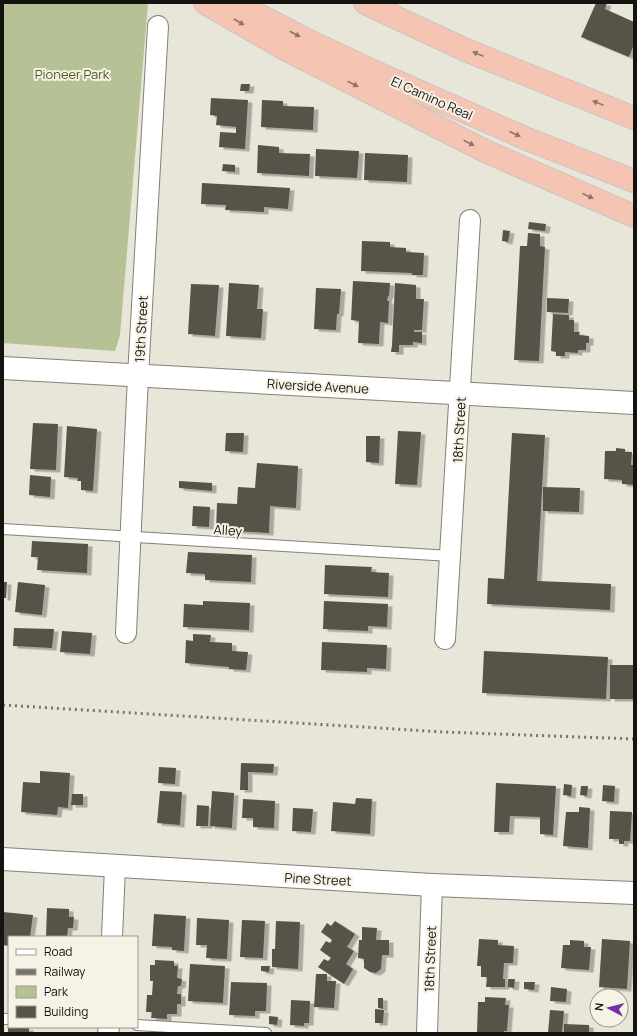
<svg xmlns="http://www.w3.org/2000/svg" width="637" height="1036" viewBox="0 0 637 1036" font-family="Manrope,sans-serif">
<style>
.green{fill:#b6c296}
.building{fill:#565349;filter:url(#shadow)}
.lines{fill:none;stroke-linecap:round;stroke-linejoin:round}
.service-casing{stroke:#838076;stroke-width:12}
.minor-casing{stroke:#838076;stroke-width:22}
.tertiary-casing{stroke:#838076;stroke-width:24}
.secondary-casing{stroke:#838076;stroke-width:24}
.motorway-casing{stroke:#c7c6c5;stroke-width:24}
.service{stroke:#fff;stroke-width:10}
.minor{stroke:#fff;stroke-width:20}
.tertiary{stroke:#fff;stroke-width:22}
.secondary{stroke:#fff;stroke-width:22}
.motorway{stroke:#f6c4b2;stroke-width:22}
.rail{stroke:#76746d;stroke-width:3;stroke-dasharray:2 4;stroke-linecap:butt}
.oneway{fill:#907469}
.labels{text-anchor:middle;stroke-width:4;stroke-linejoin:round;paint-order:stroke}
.park-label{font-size:13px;fill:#4d5a1b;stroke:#f6f2e6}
.street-label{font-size:13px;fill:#14130f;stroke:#f6f2e6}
</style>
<defs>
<filter id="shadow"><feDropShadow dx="4.5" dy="2.5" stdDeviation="0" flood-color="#0004"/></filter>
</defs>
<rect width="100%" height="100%" fill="#e8e5d9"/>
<!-- green -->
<path class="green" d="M3,3H148L120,335L115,351L3,343Z"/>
<!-- building -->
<path class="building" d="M596,3H607L605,9L634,22V44L629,57L581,37Z
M241,84H250L249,91H240Z
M211,98L248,100L245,149L219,147L220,132L236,133V127L216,125L217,116L210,115Z
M262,100L283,101V106L314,107L313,130L261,127Z
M258,145L279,147V153L310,154L309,176L257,173Z
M316,149L359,151L357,178L315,176Z
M365,153L408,155L407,182L364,180Z
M223,164L235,165V172L222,171Z
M202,183L290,188L288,209L264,207V212L225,210L226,205L201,204Z
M529,222L546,224L545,231L528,229Z
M503,230L510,231L508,242L502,241Z
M528,233L540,234V246L545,247L539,361L514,360L520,246H527Z
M362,241L390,242V247L406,248V252L424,253L423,275H412V273L361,271Z
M353,281L390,283L389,296H388L387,301H389L388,323L380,322L379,344L358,343L359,321L351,320Z
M229,283L259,285L257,309H263L261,338L226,336Z
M395,283L416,285V299H424L422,330H414V332H422V343L413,342V345H399V352H391L392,345Z
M191,284L219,285L215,336L188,334Z
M316,288L341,289L339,314H337L336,330L314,329Z
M547,298L569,299L568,313L547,312Z
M553,314L569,315V320H574V332H580L579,335L589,336V343H586V350H578V353L565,352V356H556V352L551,351Z
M33,423L58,424L56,470L30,469Z
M67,426L97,429L93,491L81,490V481H77L78,478L64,477Z
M398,431L421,432L417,485L395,484Z
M226,433H244L243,452L225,451Z
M512,433L545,435L537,581L611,584L610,610L487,604L488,578L504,579Z
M366,436H380L379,463L366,462Z
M616,448L625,449V452H632L631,465H634V485L622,484V480L604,479L605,451H616Z
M257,463L298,466L296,508L270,506L269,533L216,530L217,503L237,504L238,487L255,488Z
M30,475L51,477L50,497L29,495Z
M179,481L212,483V491L179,488Z
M543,487L580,488L579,512L543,511Z
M193,506L210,507L209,527L192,526Z
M32,541L88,544L87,573L37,570L38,557H31Z
M188,552L252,555L251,582L205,580V574L186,573Z
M325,565L372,567L371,572L389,573L388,597L324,594Z
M3,582H7L6,598H3Z
M18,582L45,585L42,615L15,612Z
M203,601L250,603L249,630L183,627L184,604L203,605Z
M324,601L388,604L387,627L368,626V631L323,629Z
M14,628L54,629L52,648L13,646Z
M62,631L92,633L90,654L60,652Z
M193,634L211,635L210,642L232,643V651L248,652L246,670L229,669V667L185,663L186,640L193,641Z
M322,642L387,645L386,669L367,668V672L321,670Z
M484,651L608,657L606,699L482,693Z
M610,665H634V699H610Z
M241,763L274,764L273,773L248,772V790H240Z
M159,767L176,768L175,784L158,783Z
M40,771L70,773L68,808L58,807L57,815L21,812L23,782L40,783Z
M496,783L556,786L553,835L540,834V817L510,816L509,832H494Z
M564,784L572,785L571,796L563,795Z
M603,785L615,786L614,802L602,801Z
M581,786H588L587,796L580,795Z
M160,791L182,792L180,825L157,823Z
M212,791L234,793L232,828L210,826Z
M72,794H83V805H71Z
M356,798L372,799L370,834L331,831L333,802L355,804Z
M243,799L275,801L274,828L253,827V818H242Z
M197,805L209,806L208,826H196Z
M579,807L590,808L588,848L563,846L566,812H579Z
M293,808L313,809L311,832L292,831Z
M610,811L632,812L630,841H624V844H619V839H609Z
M47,908L69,909V917H74L73,928H68L67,937L46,936Z
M3,912L33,915L30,937H9V946L3,945Z
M154,914L186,916L184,951L172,950V947L152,946Z
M197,918L229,920L227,959L206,958L207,945H196Z
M242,920L265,921L263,958L240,957Z
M276,921L300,922L298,969L272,967V949H275Z
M335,921L355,934L347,947L354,951L346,964L353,969L344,984L318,967L324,959L328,961L331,958L320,950L326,941L330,943L332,940L321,932L327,923L331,926Z
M362,927L377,928L376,940H389V955H382L381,969L376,973L370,972L364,968V959L358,958L359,940H362Z
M479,939L498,940V945L514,946L513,963H504L503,979H505V987H486L487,977H481V966H477Z
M602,939L630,941L627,989L599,987Z
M570,940L584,941V947H591L589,970L561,968L563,945H570Z
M155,960L174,961V966H178L177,978L182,979L181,986H178L177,994H181V1004H177V1014H167V1019L151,1018L152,1012H146L147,995H152L153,981H150V965H155Z
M190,964L225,966L223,1003L188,1001Z
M261,966H270L269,972L261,971Z
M316,974H327V981H336L334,1008L314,1007Z
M508,979H515L514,988L508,987Z
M231,982L267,983L266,1011H255V1016L229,1015Z
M524,982H535L534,990L524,989Z
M551,987L567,989L566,1002L550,1001Z
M485,997L506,998L505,1005H509L507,1031H504V1033H477L478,1002H485Z
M378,998H383V1009L378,1008Z
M291,1000L310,1001L309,1023H304V1026L290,1025Z
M375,1009L384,1010L383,1023H375Z
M550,1010L564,1011L562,1033H548Z
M269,1016L278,1017L277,1025L269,1024Z
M564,1024L589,1025V1033H564Z
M8,1027L29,1028V1033H8Z"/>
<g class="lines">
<defs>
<path id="service" d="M3,529L451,556
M3,1019H9
M137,1025L266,1033"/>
<path id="minor" d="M126,633L138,376L158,26
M445,639L470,220
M112,937L115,867
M108,1033L109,1027
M427,1033L432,885"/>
<path id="tertiary" d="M3,859L432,885L634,893"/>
<path id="secondary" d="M3,368L634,403"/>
<path id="motorway" d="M205,3L283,48L485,151L634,216
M236,3L303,38L375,72L527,139L634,181
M365,3L468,51L634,118"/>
</defs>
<!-- service casing -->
<use href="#service" class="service-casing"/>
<!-- minor casing -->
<use href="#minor" class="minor-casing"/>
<!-- tertiary casing -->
<use href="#tertiary" class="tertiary-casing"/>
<!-- secondary casing -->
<use href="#secondary" class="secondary-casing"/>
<!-- motorway casing -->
<use href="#motorway" class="motorway-casing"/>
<!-- service -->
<use href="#service" class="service"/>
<!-- minor -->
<use href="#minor" class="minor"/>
<!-- tertiary -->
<use href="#tertiary" class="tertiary"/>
<!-- secondary -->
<use href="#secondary" class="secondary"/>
<!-- motorway -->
<use href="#motorway" class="motorway"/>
<!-- rail -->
<path class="rail" d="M3,705L444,732L634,739"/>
</g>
<!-- one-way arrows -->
<defs><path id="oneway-solid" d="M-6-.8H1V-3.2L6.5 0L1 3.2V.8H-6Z"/></defs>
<g class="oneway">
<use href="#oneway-solid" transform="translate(239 22) rotate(30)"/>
<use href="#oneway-solid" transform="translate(295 34) rotate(28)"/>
<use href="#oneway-solid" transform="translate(478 54) rotate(-158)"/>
<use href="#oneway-solid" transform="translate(353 84) rotate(27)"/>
<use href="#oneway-solid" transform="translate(598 103) rotate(-158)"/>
<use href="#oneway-solid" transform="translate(515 134) rotate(24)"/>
<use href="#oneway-solid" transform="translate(469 143) rotate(27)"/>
<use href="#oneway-solid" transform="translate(588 196) rotate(24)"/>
</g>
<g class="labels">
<!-- park labels -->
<g class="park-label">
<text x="72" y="79">Pioneer Park</text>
</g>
<!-- street labels -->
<g class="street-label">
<text transform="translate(432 98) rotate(24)" y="5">El Camino Real</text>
<text transform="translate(141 329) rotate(-87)" y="5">19th Street</text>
<text transform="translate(318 386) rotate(3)" y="5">Riverside Avenue</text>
<text transform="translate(459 430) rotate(-87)" y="5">18th Street</text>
<text transform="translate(228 530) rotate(4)" y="5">Alley</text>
<text transform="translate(318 879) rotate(3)" y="5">Pine Street</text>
<text transform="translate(430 959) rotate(-88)" y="5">18th Street</text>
</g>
</g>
<!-- border -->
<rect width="637" height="1036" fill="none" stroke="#14130f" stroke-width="8"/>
<!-- legend -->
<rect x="8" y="936" width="130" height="92" fill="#f6f2e6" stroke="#9c9990"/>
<rect x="16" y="949" width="20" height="6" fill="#ffffff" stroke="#9c9990"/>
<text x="44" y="956" font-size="12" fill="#14130f">Road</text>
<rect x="16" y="969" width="20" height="6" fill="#76746d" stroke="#9c9990"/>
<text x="44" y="976" font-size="12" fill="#14130f">Railway</text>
<rect x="16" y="986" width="20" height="12" fill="#b6c296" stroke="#9c9990"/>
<text x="44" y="996" font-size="12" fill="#14130f">Park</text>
<rect x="16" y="1006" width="20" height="12" fill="#565349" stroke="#9c9990"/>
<text x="44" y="1016" font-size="12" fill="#14130f">Building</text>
<!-- north arrow -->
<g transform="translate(609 1008) rotate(277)"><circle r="19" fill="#f6f2e6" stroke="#9c9990"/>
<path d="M0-3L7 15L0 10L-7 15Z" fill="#7231a5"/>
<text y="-6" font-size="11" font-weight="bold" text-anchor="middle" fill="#14130f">N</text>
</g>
</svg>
